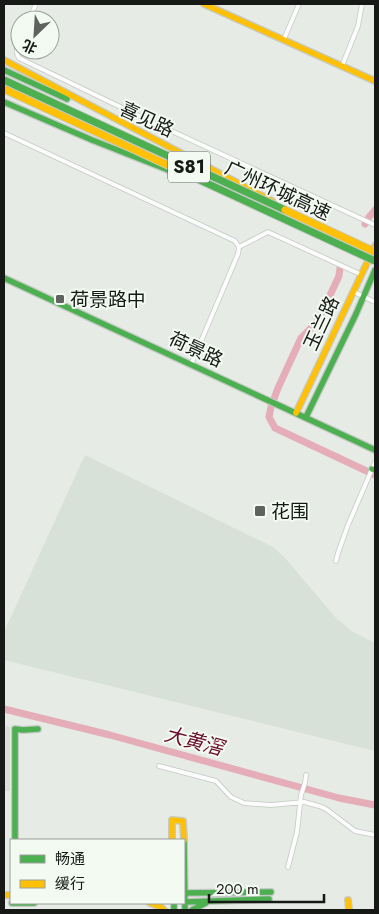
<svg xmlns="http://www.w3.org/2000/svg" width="379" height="914" viewBox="0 0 379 914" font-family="Jost,'Noto Sans SC',sans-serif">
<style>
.built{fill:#d7e1d7}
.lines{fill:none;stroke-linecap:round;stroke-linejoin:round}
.river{stroke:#e4adb7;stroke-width:7}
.street-casing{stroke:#c5c9c5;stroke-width:5.5}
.fast-casing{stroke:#c5c9c5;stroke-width:8}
.slow-casing{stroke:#c5c9c5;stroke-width:8}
.street{stroke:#fbfcfb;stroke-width:4}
.fast{stroke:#4caf50;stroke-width:5.5}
.slow{stroke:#ffc107;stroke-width:5.5}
.fast-bridge-casing{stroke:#c5c9c5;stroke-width:9;stroke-linecap:butt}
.slow-bridge-casing{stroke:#c5c9c5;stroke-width:9;stroke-linecap:butt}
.fast-bridge{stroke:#4caf50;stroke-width:7}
.slow-bridge{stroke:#ffc107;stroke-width:7}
.poi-dot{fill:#5f625f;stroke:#f3faf2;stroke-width:2}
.labels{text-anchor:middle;stroke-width:4;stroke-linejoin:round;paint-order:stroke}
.shield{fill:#f3faf2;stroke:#585c58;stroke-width:1}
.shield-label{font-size:18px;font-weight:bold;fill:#161916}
.street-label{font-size:19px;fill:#161916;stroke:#f3faf2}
.poi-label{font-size:19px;fill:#161916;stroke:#f3faf2;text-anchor:start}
.water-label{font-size:20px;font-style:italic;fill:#6c0c2e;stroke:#f3faf2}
</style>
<rect width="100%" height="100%" fill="#e6ebe6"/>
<!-- built -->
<path class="built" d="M85,455L273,547L285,558L336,618L353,632L375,643V751L4,660V632Z
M4,725L10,727V791H4Z"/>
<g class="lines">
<!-- river -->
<path class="river" d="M365,224L369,217L375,210
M340,268L339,276L318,321L301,338L278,388L271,407L269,417L275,428L375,475
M4,709L110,735L339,798L375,805"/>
<defs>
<path id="street" d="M29,20L36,4
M20,39C17,46 15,51 19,58L139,116L375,225
M284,39L299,4
M342,66L358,26L362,4
M4,133L235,241L239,247L238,254L191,365
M239,247L268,232L362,275
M354,292L375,302
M336,561L338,553L348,525L375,462
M159,766L216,781L231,797L244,803L271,805L304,802L319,806L326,809L355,831L375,835
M288,867L297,832L301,795L305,783L306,775"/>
<path id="fast" d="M4,70L67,99
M4,102L92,140L181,175
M4,278L375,450
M306,417L356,314L375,270
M372,469L375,470
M15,840V729L23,730L38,729
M184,842L185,910
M184,893L271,892
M184,902L269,899
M12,903H34
M174,903V910
M192,910L206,903"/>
<path id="slow" d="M204,4L375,81
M4,60L272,201
M296,413L375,246
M172,840V820L183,821L184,840
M4,895H11
M348,900L349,910
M150,903L161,907L164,910"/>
</defs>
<!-- street casing -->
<use href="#street" class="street-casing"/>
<!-- fast casing -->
<use href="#fast" class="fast-casing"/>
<!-- slow casing -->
<use href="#slow" class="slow-casing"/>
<!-- street -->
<use href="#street" class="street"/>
<!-- fast -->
<use href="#fast" class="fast"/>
<!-- slow -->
<use href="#slow" class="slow"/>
<defs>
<path id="fast-bridge" d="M4,80L285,210
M176,169L375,261"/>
<path id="slow-bridge" d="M4,89L176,169
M285,210L375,252"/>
</defs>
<!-- fast-bridge casing -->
<use href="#fast-bridge" class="fast-bridge-casing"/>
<!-- slow-bridge casing -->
<use href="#slow-bridge" class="slow-bridge-casing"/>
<!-- fast-bridge -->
<use href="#fast-bridge" class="fast-bridge"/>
<!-- slow-bridge -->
<use href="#slow-bridge" class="slow-bridge"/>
</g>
<!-- markers -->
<g class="poi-dot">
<rect x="55" y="294" width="10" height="10" rx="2.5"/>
<rect x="254" y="505" width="12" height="12" rx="2.5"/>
</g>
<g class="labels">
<!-- shield labels -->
<rect class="shield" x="168" y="151.5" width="42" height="31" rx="4"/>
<g class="shield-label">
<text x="189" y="173">S81</text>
</g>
<!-- street labels -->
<g class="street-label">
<text transform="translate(147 119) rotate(25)" y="7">喜见路</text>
<text transform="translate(278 190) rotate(25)" y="7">广州环城高速</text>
<text transform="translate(321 323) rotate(-65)" y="7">玉兰路</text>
<text transform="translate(196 349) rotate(25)" y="7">荷景路</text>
</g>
<!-- poi labels -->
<g class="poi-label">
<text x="70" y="306">荷景路中</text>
<text x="271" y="518">花围</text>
</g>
<!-- water labels -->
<g class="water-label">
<text transform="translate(194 741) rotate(15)" y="7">大黄滘</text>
</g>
</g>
<!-- border -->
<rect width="379" height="914" fill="none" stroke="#161916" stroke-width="10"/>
<!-- legend -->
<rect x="10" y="839" width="175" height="65" fill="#f3faf2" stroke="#9ba09a"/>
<rect x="20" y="855" width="25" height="8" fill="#4caf50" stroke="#9ba09a"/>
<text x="55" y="864" font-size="15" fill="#161916">畅通</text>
<rect x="20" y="880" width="25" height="8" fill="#ffc107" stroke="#9ba09a"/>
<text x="55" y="889" font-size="15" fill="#161916">缓行</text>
<!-- north arrow -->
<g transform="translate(35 35) rotate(205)"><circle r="24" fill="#f3faf2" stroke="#9ba09a"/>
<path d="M0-4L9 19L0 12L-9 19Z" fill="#5f625f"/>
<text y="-8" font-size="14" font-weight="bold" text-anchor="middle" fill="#161916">北</text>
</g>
<!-- scale -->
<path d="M209 894v8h115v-8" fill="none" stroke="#161916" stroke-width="2.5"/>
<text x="216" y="894" font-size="15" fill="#161916" stroke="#f3faf2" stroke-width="4" paint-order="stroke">200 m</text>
</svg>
